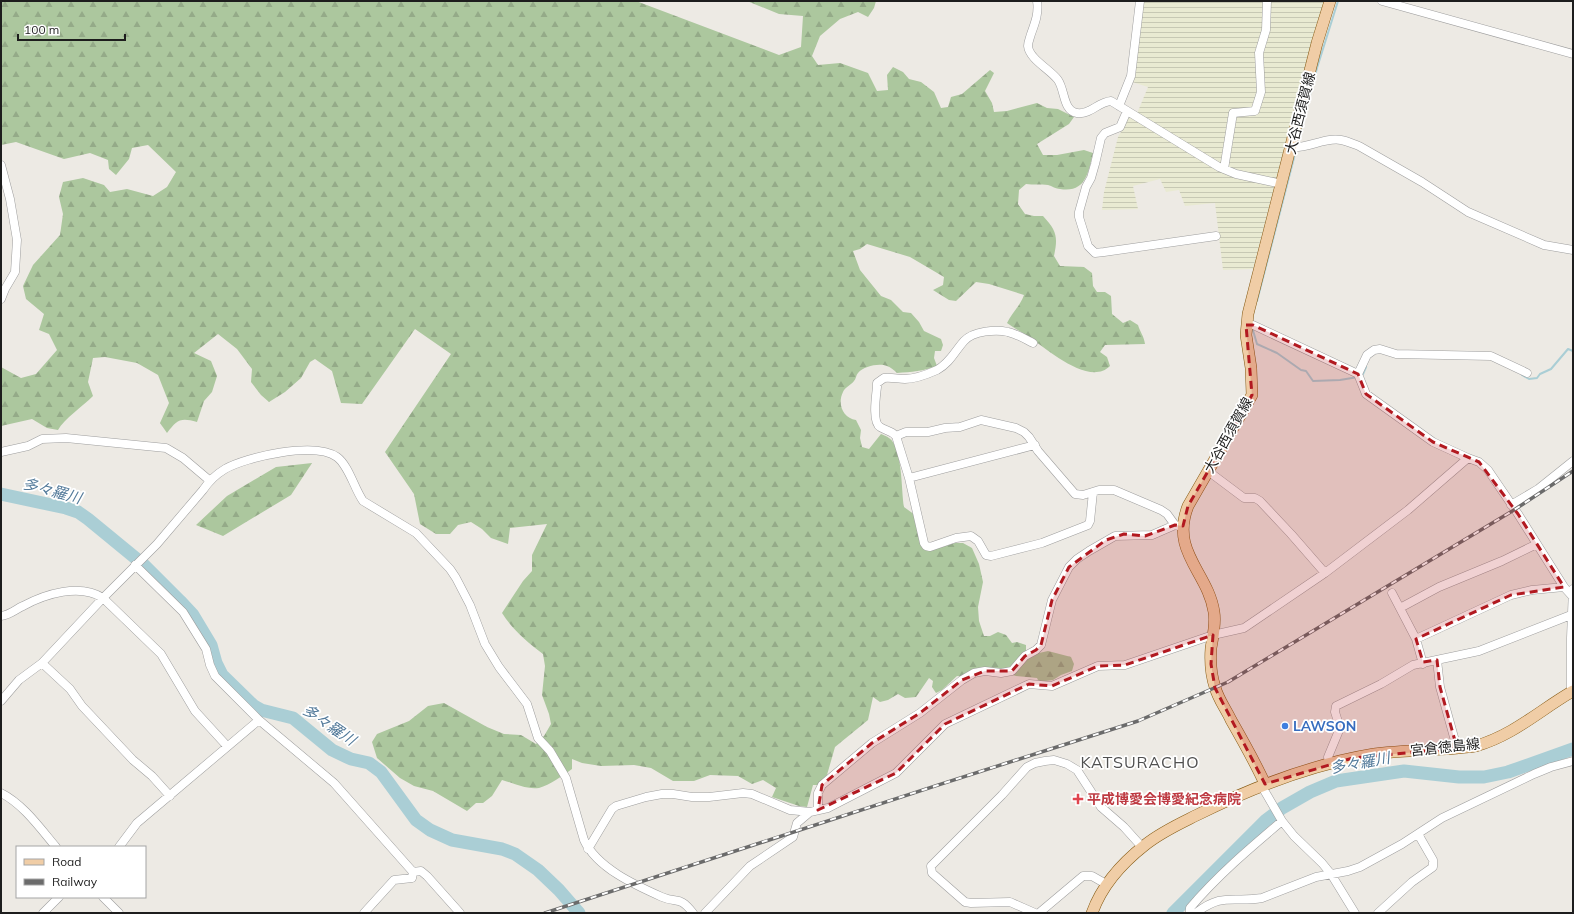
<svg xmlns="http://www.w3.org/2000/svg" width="1574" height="914" viewBox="0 0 1574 914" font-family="Mulish,'Noto Sans JP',sans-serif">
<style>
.farmland{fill:url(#farmland-rules)}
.forest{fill:url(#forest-firs)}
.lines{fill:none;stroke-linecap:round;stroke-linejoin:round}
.stream{stroke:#aaced5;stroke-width:2}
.river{stroke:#aaced5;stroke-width:13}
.minor-casing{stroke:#9e9e9e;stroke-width:9}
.major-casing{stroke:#845912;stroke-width:12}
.minor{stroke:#fff;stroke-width:8}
.major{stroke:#f0cda6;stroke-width:11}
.rail-casing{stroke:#6b6b6b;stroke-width:3.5}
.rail{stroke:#fff;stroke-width:2;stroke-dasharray:6;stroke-linecap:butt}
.marked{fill:#b21920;fill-opacity:0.2;stroke:#b21920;stroke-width:3;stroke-dasharray:8 5;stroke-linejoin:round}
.shop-dot{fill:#3f7fe0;stroke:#fff;stroke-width:1.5}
.health-dot{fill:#e0444e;stroke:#fff;stroke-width:1.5}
.labels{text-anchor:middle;stroke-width:3.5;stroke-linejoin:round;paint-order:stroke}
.street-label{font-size:14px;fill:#1d1d1d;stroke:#fff}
.shop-label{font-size:14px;font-weight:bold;fill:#366cbe;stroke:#fff;text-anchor:start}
.health-label{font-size:14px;font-weight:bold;fill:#be3a42;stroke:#fff;text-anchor:start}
.water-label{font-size:15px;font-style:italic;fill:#537a9a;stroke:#fff}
.quarter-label{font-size:16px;letter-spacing:1px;fill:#505050;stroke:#fff}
</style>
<defs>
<pattern id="farmland-rules" width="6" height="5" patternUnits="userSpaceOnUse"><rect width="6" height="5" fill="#e9ead2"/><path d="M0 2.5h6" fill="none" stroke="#c7c8b4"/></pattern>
<pattern id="forest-firs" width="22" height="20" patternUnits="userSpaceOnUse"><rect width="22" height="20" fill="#acc79e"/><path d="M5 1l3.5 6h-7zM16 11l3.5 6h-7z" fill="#94aa88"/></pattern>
</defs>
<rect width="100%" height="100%" fill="#edeae4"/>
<!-- farmland -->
<path class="farmland" d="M1140,1H1325L1312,41L1253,269L1223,270L1215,203L1185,206L1179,190L1166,192L1160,179L1133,186L1138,209L1102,210L1104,192L1118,137L1124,127L1127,111L1136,116L1148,87L1129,81Z"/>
<!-- forest -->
<path class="forest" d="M1,1H636L779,55L801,47L803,16L779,14L747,1H876L874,8L868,17L858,12L840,19L820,36L812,56L818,65L840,63L868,73L877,91L888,90L887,75L893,67L903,72L909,79L921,82L934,92L941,108L948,107L951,97L962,94L990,70L994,73L985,91L992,103L994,112L1007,111L1037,103L1047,108L1058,109L1074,117L1069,124L1037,144L1043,155H1057L1084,150L1093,153C1088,173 1086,193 1060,189C1056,189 1052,186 1048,185C1041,184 1033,185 1026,184L1019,190L1018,204L1025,214L1034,216H1043C1057,231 1058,237 1054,256L1060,266L1084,267L1092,273L1093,286L1097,292H1105L1111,296L1112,314L1123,323L1130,320L1138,325C1140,332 1144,336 1145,344L1105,345L1100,352L1107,357L1110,366C1089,387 1047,349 1028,336C1021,332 1014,328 1007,323C1012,313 1020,306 1024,295L989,284L976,282L956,301L949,300L933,290L943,285L944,277L910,257L867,244L860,249L853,251L860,270L881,296L891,300L903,312L911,313L919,322L924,331L941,339L943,345L941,351H935L934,358L937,366C924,371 911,372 897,373C894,370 890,367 887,366C879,363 864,366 858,373C856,375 856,379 854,381C851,385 845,387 843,392C837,404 843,418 856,420L861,430L860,438L862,447L869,449L881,434C883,435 887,436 889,438C903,447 901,491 904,507L915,515L922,543L938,548L955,543H963L972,548L979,564L983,582L978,607L979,621L984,636H990L998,632L1006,635L1012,643L1017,642L1026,645V652L1039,653L1048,651L1071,657L1074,664L1072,671L1061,675L1053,680L1039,682L1037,678L1016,676L1003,672L965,677L957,676L942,690L936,693L932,687L933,681L929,678L916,697L905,698L898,694L888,700L880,702L873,697L868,720L835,747L827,775L819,785H813L807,807L799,806L772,797L776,788L763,780L752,784L738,776L710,775L694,781H673L651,768L634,765L601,766L582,763L572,759V769C562,776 550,785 539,788C527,790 513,783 502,780L492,796L483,803H476L467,811L433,791L414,786L400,778L377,758L372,742L377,734L409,721L428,706L444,703L487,727L504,734L521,735L536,744L544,736L551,724L549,714L542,695L545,666L543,654C527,642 513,630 502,613L523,581L532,571V555L547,524L510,528L508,544L491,538L482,529L471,522L458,525L450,534H436L420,524L414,494L385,452L451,354L415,329L362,404L341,403L332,371L315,359L310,362L301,378L285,392L269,402L261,395L251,382L252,369L237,349L218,334L194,353L211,361L217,376L212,392L204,401L197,422C180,417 177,420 167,433L160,423L169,403L158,375L137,363L105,357L93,358L88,382L93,396C83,406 64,419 58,430L47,428L32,419L1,426V367L21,378L36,374L57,350L49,334L39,330L44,314L26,299L23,286L33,265L60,235L63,214L59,197L63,182L83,178L104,185L110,192L127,189L153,196L167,187L176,172L148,145L132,148L129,159L116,175L109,169L108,160L90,153L64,159L16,142L1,145Z
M312,463L291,495L223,536L196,525L227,496L276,467Z"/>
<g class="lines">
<!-- stream -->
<path class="stream" d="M1297,144L1317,68L1338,1
M1257,301L1296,150
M1252,327L1257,344L1277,353L1301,370L1306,371L1313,381L1340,380L1358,377
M1362,375L1363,374L1366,367
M1522,375L1529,379L1537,378L1540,374L1551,369L1568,349L1573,351"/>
<!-- river -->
<path class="river" d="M1,494L66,508L78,512L88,519L144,565L180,601L193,615L211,645L216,663L222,675L254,706L261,710L293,718L332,750L351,759L369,763L381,772L416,820L430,830L452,840L502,849L515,854L538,870L559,890L579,913
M1173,913L1265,821L1282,808L1310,792L1336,781L1404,771L1459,777H1484L1508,772L1573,749"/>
<defs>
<path id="minor" d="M1037,1C1039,13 1035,23 1031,34C1030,38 1028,42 1028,46C1029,59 1051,70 1058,80C1065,90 1063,111 1077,113C1090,115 1098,102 1111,101L1219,167L1236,174L1282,184
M1382,1L1573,54
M1119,106L1131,76L1140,1
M1127,111L1120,127L1105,133L1101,138L1095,164L1091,178L1086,187L1079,212V217L1088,246L1095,253L1104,252L1216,236
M1291,147C1308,149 1324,137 1341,140C1347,141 1353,144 1359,146L1422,182L1468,212L1544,245L1573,250
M1,165L10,199L17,240L15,272L5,289L1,299
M1224,169L1233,113L1255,111L1261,92L1259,53L1266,30L1267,1
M1246,325H1253L1358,374
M1033,343C1025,339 1017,334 1008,332C996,329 973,331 964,341C955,351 950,363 937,370C928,374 915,379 905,379C898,379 891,377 884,378L877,383V387C876,396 872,422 880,427C886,431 891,430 896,436L906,432H928L945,428L960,427L981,420L1016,428L1024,432L1029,437L1038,451L1075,494L1083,495L1099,490H1114L1161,510L1167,514L1175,525
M896,436L909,478
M1035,445L909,478L924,543L926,546L930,547L956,538L971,536L978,541L986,555L991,556L1042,543L1088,525L1090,521L1093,492
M1,452L28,446L42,439L66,438L166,448L183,458L209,480
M1468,458L1433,442L1366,394L1358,374L1367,355L1374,350L1380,349L1396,354L1491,356L1527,373
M1208,471L1244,498H1255L1260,501L1291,534L1325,573
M1511,505L1538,489L1573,461
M135,565L183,612L206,649L210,665L215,676L259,720L334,783L413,872L421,871L427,876L460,913
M1392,593L1416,639L1423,664
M1400,608L1439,587L1502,561L1537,544
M1,616C10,615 16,609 23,606C45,594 80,583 103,598L161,654L195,711L227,746
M1416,639L1511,595L1532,590L1564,587
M1437,660L1440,687L1457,748
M42,663L70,689L82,706L133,760L152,776L170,796
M1571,692V638L1573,589
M1,701L19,680L42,663L103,598L157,544L203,490C209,481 215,475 225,469C246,457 315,441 337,457C349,466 354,488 363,501L416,533L450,569L456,578L470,605L485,644L499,667L527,704L538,738L550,751L566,778L584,840C597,868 635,885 662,897C678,904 679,895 693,913
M1329,764L1328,757L1340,728L1335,712L1336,706L1381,684L1413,665L1479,651L1571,615
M1265,784L1264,790L1282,821L1294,836L1322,863L1331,874L1355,913
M1,793C23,804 40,828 56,847
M818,810V793L822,785L872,743L920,713L962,680L974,673L985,671L1001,673L1012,671L1025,656L1036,650L1041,645L1052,600L1069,567L1077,559L1089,551L1115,536L1152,535L1175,525L1179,526
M119,847L137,823L259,720
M588,849L612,809L616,806L646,797L662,794H673L692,797H709L743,793L752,794L790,810L810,812
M103,897L119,913
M43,913L59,897
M364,913L394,880L412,878L413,872
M705,913L750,866L793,837L797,823L810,812L828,808L896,773L945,724L1029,684L1052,686L1098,666L1125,665L1213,635L1244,628L1325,573L1408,510L1468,458L1479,462L1488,470L1518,514L1564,587L1573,597
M1035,913L1010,902L971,903L965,902L932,873L931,866L1002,795L1027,767L1035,763L1045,761L1054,760L1067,764L1077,770L1101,807L1124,827L1142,847
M1039,913L1083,876H1092L1106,884
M1190,913V908C1217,876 1250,848 1282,821
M1196,913C1223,892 1233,903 1262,898L1316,877L1348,871L1360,867L1402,844L1442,818L1534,774L1551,767L1573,761
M1378,913L1412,882L1433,867V860L1418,834"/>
<path id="major" d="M1265,784C1255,762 1243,741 1231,720C1226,709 1218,699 1215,687C1211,675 1210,661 1211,648C1213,636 1216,624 1214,612C1208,572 1170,552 1188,506L1252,395L1251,368L1246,335L1248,314L1317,43L1330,1
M1092,913C1102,885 1122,863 1145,845C1161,832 1179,824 1197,815C1253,787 1313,764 1374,754C1398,751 1422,750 1446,749C1456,748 1467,748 1476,746C1514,735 1540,710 1573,691"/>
</defs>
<!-- minor casing -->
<use href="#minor" class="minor-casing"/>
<!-- major casing -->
<use href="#major" class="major-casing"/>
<!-- minor -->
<use href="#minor" class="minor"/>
<!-- major -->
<use href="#major" class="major"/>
<defs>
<path id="rail" d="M545,913C743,848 940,784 1138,721L1228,682L1514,510L1573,471"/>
</defs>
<!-- rail casing -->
<use href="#rail" class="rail-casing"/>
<!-- rail -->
<use href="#rail" class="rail"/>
</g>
<!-- marked area -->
<path class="marked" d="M1246,325H1253L1358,374L1366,394L1433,442L1479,462L1518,514L1564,587L1511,595L1416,639L1423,662L1437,660L1440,687L1457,748L1353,758L1265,784L1215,688L1211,664L1213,635L1125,665L1098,666L1052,686L1029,684L945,724L896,773L818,810L822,785L872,743L920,713L962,680L985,671H1012L1025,656L1036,650L1041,645L1052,600L1069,567L1106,540L1124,534L1145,536L1175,525L1183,526L1188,506L1252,395Z"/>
<!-- markers -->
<circle class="shop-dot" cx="1285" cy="726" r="4"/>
<path class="health-dot" d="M1076 793h4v4h4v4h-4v4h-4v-4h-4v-4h4z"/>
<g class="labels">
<!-- street labels -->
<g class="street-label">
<text transform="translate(1300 113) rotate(-76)" y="5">大谷西須賀線</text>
<text transform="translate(1228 435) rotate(-61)" y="5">大谷西須賀線</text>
<text transform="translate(1445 747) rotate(-6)" y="5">宮倉徳島線</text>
</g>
<!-- shop labels -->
<g class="shop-label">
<text x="1293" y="731">LAWSON</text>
</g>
<!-- health labels -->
<g class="health-label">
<text x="1087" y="804">平成博愛会博愛紀念病院</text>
</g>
<!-- water labels -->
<g class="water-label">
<text transform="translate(52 491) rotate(15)" y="5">多々羅川</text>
<text transform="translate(329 725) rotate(34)" y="5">多々羅川</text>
<text transform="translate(1360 763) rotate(-10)" y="5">多々羅川</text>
</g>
<!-- quarter labels -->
<g class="quarter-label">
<text x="1140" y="768">KATSURACHO</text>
</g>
</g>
<!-- border -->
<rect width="1574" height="914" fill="none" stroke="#1d1d1d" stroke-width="4"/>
<!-- legend -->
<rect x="16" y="846" width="130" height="52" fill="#ffffff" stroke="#a5a5a5"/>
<rect x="24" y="859" width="20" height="6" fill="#f0cda6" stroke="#a5a5a5"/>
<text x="52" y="866" font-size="12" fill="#1d1d1d">Road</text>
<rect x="24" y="879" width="20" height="6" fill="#6b6b6b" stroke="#a5a5a5"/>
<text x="52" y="886" font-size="12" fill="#1d1d1d">Railway</text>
<!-- scale -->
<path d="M18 34v6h107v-6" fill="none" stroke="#1d1d1d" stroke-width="2"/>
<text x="24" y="34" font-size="12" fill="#1d1d1d" stroke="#ffffff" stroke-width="3" paint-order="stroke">100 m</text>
</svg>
